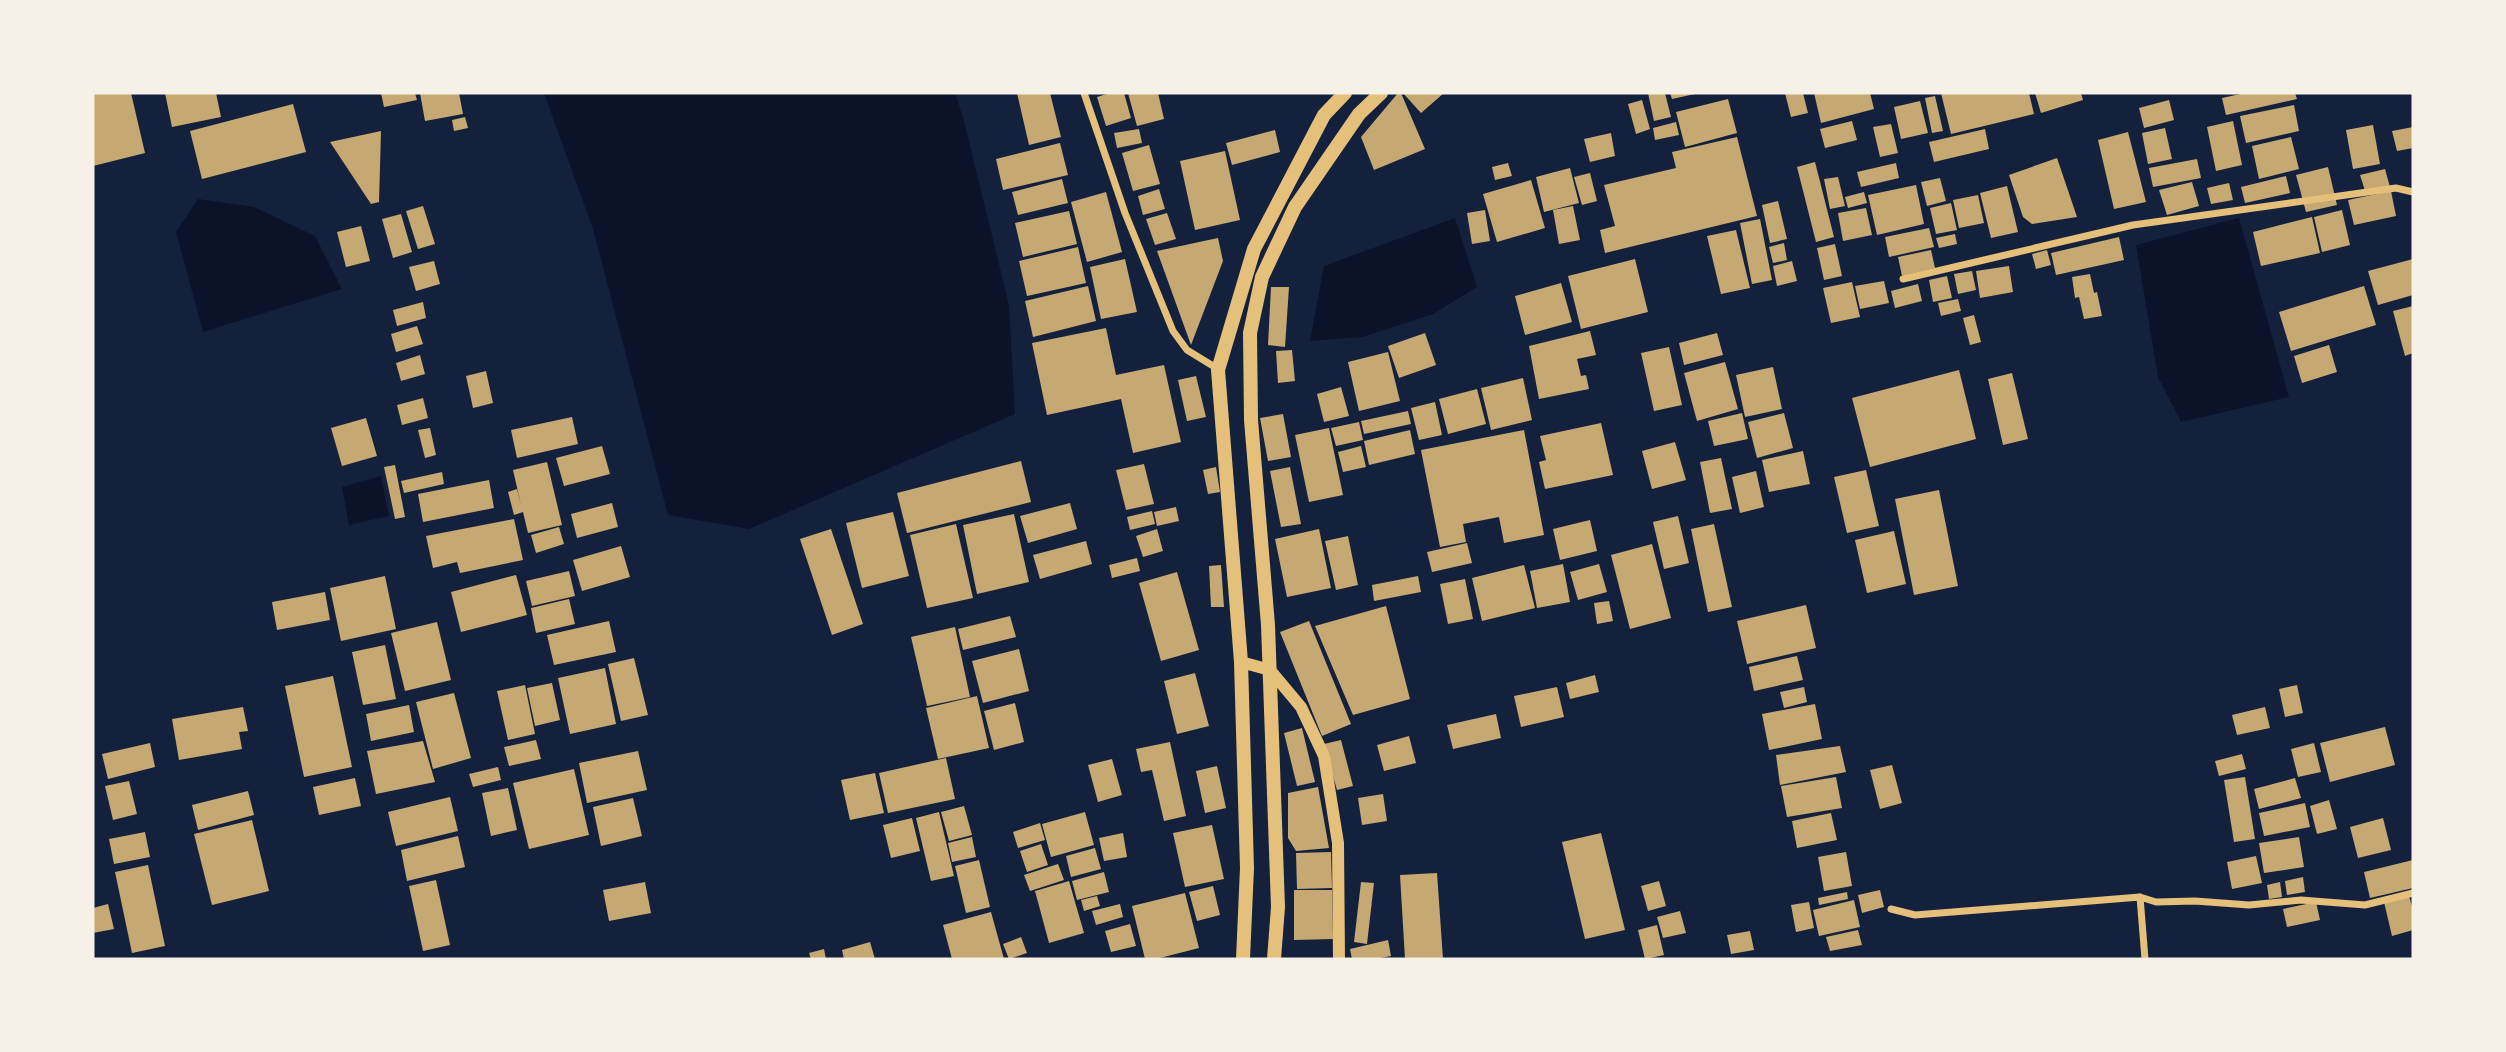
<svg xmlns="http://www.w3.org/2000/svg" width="2506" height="1052" viewBox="0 0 2506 1052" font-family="'Fira Sans Condensed',sans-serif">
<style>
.water{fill:#0b132b}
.building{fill:#c6a872}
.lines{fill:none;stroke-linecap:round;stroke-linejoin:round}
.minor{stroke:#e5c07b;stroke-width:7}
.tertiary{stroke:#e5c07b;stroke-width:12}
.secondary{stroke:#e5c07b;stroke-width:14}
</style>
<rect width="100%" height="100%" fill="#14213d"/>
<!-- water -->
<path class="water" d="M544,93H955L963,117L1009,305L1015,414L749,529L668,515L593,229Z
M198,199L254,207L315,236L342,289L203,332L176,232Z
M1455,218L1477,287L1433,314L1363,337L1310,341L1324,266Z
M2239,218L2289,397L2181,422L2158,377L2136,245Z
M381,476L389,516L349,525L342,487Z"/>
<!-- building -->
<path class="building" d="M93,93H131L145,153L93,166Z
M165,93H216L221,117L172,127Z
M381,93H415L417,100L384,107Z
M420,93H459L463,114L425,121Z
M1017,93H1050L1061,137L1029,145Z
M1110,93H1124L1131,118L1106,126L1097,97Z
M1128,93H1158L1164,119L1137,126Z
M1398,93H1401L1425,149L1374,170L1361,137Z
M1403,93H1444L1421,113Z
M1648,93H1665L1671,117L1654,121Z
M1670,93H1695V94L1672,99Z
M1785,93H1803L1808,113L1791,117Z
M1814,93H1870L1874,109L1821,123Z
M1941,93H2029L2034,114L1951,134Z
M2035,93H2081L2083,100L2041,113Z
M2245,93H2295L2297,99L2226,115L2222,98Z
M1935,96L1943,131L1932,133L1925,98Z
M1728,99L1737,133L1685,147L1676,112Z
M1642,100L1650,129L1636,134L1628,104Z
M2169,100L2174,120L2144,128L2139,108Z
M1920,101L1928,133L1901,139L1894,107Z
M293,104L306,152L202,179L190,131Z
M2294,105L2299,131L2246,143L2240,116Z
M465,117L468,128L454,131L452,120Z
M1852,121L1857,140L1825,148L1820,129Z
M2233,121L2242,165L2216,171L2207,127Z
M1676,122L1679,135L1655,140L1653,128Z
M1891,124L1898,153L1880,157L1873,127Z
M2373,125L2380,164L2353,169L2346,130Z
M2413,127V148L2397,151L2392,131Z
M2165,128L2172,159L2148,164L2142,133Z
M1139,129L1142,143L1117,148L1114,133Z
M1985,129L1989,149L1934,162L1929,142Z
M1275,130L1280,152L1232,165L1226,143Z
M381,131L379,202L371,204L330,142Z
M2128,132L2146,202L2114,209L2098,140Z
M1611,133L1615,156L1590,162L1584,139Z
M1737,137L1757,216L1605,253L1600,230L1615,226L1604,185L1676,168L1672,152Z
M2291,137L2299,169L2259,179L2252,146Z
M1060,143L1068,175L1003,190L996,159Z
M1149,145L1160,184L1133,191L1122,153Z
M1225,151L1240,220L1195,230L1180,161Z
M2057,158L2077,217L2032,224L2023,217L2009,175Z
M2197,159L2201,178L2153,187L2149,168Z
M1815,162L1834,237L1816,242L1797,167Z
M1508,163L1512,176L1495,180L1492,167Z
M1896,163L1899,178L1861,187L1857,172Z
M2328,167L2337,205L2306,212L2296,175Z
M1570,168L1579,203L1544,212L1536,177Z
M2385,169L2390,187L2366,194L2360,175Z
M1590,173L1597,201L1582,205L1574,177Z
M2286,176L2290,193L2245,203L2241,187Z
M1838,177L1845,206L1830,209L1824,179Z
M1940,178L1946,201L1927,206L1921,182Z
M1062,179L1068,203L1018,215L1012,192Z
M1531,180L1545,228L1497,242L1483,194Z
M2192,182L2199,206L2167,215L2159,190Z
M2229,183L2233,200L2211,204L2207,188Z
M1916,185L1924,224L1877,235L1868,195Z
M2007,186L2018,232L1991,238L1980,193Z
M1159,189L1165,209L1143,215L1138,196Z
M2391,191L2396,216L2354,225L2348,200Z
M1106,192L1122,252L1087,262L1071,202Z
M1864,192L1867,203L1848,208L1845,197Z
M1978,195L1984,223L1959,228L1953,200Z
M1778,201L1787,239L1770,243L1762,205Z
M1951,203L1957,230L1936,234L1930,208Z
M423,206L435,244L418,249L406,211Z
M1573,206L1580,240L1559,244L1553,210Z
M1866,208L1872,235L1843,241L1838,213Z
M1485,210L1490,241L1472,244L1467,213Z
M2342,210L2350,245L2322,252L2314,217Z
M1069,211L1077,244L1023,257L1015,223Z
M1167,213L1176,239L1155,245L1146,219Z
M401,214L412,252L393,258L382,219Z
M2312,217L2320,253L2261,266L2253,232Z
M1760,219L1772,280L1752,284L1740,223Z
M361,226L370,261L346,267L337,232Z
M1929,228L1934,247L1889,257L1885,237Z
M1736,230L1750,288L1721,294L1707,236Z
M1955,234L1957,244L1939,248L1936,238Z
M2119,237L2124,260L2056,275L2051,253Z
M1218,238L1223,261L1191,345L1157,251Z
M1784,243L1787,260L1773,263L1769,247Z
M1835,244L1842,276L1824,280L1817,248Z
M1078,247L1086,283L1027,296L1019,261Z
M1931,250L1935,268L1902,276L1898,257Z
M2047,250L2051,265L2036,269L2032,254Z
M1125,259L1137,312L1101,319L1090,267Z
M1635,259L1648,312L1581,329L1568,276Z
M2413,259V295L2378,305L2368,271Z
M434,261L440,284L416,291L409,267Z
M1792,261L1797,281L1777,286L1773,266Z
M2009,266L2013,292L1980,298L1976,271Z
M1972,271L1976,290L1958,294L1954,274Z
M2090,274L2094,293L2097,292L2102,316L2084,319L2079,297L2075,298L2072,277Z
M1947,276L1952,298L1933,302L1929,280Z
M1884,281L1889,303L1860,309L1855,286Z
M1852,282L1860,317L1831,323L1823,288Z
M1561,283L1572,322L1525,335L1515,296Z
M1918,284L1922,301L1895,308L1891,291Z
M1088,286L1096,321L1033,337L1025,301Z
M2364,286L2376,325L2291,351L2279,312Z
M1271,287H1289L1285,347L1268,345Z
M1958,299L1961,311L1941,316L1938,303Z
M423,302L426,318L397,326L393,310Z
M2413,306V353L2405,356L2393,311Z
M1974,315L1981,342L1970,345L1963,318Z
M417,326L423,344L396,352L391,334Z
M1106,328L1116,375L1164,365L1181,442L1133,453L1121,399L1047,415L1032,343Z
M1590,331L1596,355L1577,359L1581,376L1586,375L1589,389L1539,399L1529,346Z
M1425,333L1436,365L1399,378L1388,346Z
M1717,333L1723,355L1684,365L1679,343Z
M2329,345L2337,372L2302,383L2294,356Z
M1669,347L1682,405L1654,411L1641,353Z
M1292,350L1295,381L1278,383L1276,351Z
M1388,352L1400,401L1359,411L1348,362Z
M420,355L425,374L401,381L396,363Z
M1725,362L1738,409L1697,421L1684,373Z
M1773,367L1782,409L1745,417L1736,375Z
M1959,370L1976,439L1870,467L1852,398Z
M486,371L493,403L473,408L466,376Z
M2012,373L2028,439L2003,445L1988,379Z
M1196,376L1206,417L1187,421L1178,380Z
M1523,378L1532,420L1491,430L1481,388Z
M1341,387L1349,416L1324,422L1317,394Z
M1477,389L1486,424L1448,434L1439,399Z
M423,398L428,418L402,425L397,405Z
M1435,402L1442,435L1419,440L1411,408Z
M1408,411L1411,424L1364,434L1361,421Z
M1742,413L1748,439L1714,446L1708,421Z
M1784,413L1793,448L1757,458L1748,422Z
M1283,414L1291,457L1268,461L1260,418Z
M572,417L578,444L517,458L511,430Z
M366,418L377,456L342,466L331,428Z
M1359,422L1363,440L1336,446L1331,428Z
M1601,423L1613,475L1545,489L1539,462L1546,460L1540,436Z
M430,428L436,455L425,458L418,430Z
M1329,428L1343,495L1309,502L1295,435Z
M1410,430L1415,454L1369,465L1364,441Z
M1524,430L1544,535L1504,543L1499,517L1463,524L1466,542L1440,547L1421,450Z
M1675,442L1686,480L1652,489L1642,451Z
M602,446L610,474L564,486L556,458Z
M1361,446L1366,467L1343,472L1338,452Z
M1803,451L1810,484L1769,492L1762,460Z
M1721,458L1732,509L1710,513L1700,462Z
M1021,461L1031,502L907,533L897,493Z
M547,462L562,525L528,533L523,512L514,515L508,492L517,489L521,505L513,470Z
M1144,464L1154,504L1126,510L1116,470Z
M395,465L405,517L395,519L384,467Z
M1216,467L1220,492L1208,494L1203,470Z
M1290,467L1301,524L1281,527L1270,471Z
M1866,470L1879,526L1847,533L1834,477Z
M1756,471L1764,507L1740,513L1732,477Z
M442,472L444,484L404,493L401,481Z
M489,480L494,508L423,522L418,494Z
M1939,490L1958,586L1914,595L1895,499Z
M612,503L618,527L577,538L571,514Z
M1070,503L1077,529L1028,543L1020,516Z
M1176,507L1179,521L1157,526L1154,512Z
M1152,511L1155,524L1130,530L1127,517Z
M893,512L909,576L862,588L846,523Z
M1014,514L1029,582L977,594L963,525Z
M1678,516L1689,563L1664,569L1653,522Z
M514,519L523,560L460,573L457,562L433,568L426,536Z
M1590,520L1597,551L1560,560L1553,529Z
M956,524L973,598L927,608L910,535Z
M1714,524L1732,607L1708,612L1691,529Z
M559,527L564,544L536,553L531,535Z
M831,529L863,624L832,635L800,539Z
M1157,529L1163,551L1143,557L1136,536Z
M1319,529L1331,588L1287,597L1275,539Z
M1894,531L1906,584L1867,593L1855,540Z
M1348,536L1358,585L1336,590L1325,541Z
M1086,541L1092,564L1040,579L1033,555Z
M1467,543L1472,563L1432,572L1427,552Z
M1652,544L1671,618L1630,629L1611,555Z
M621,546L630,577L582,591L573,560Z
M1137,558L1140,571L1112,578L1109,565Z
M1563,564L1570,602L1537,608L1530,571Z
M1599,564L1607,592L1578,600L1570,572Z
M1221,565L1224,607H1211L1209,566Z
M1524,565L1535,608L1482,621L1472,578Z
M569,571L575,596L532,606L526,581Z
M1177,572L1199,650L1161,661L1139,583Z
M516,575L527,615L461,632L451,592Z
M385,576L396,629L341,641L330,588Z
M1418,576L1421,592L1374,601L1372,585Z
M1465,579L1473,619L1448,624L1440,584Z
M325,592L330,620L277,630L272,602Z
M569,599L575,624L536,633L531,608Z
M1609,601L1613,621L1597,624L1594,603Z
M1806,605L1816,648L1747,664L1737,621Z
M1386,606L1410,699L1353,715L1315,626Z
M1010,616L1016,637L963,650L958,629Z
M609,621L616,652L554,665L547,635Z
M1309,621L1351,724L1322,736L1280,632Z
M437,622L451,680L405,691L391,633Z
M955,627L970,697L927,706L911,637Z
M385,645L396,699L363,705L352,652Z
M1019,649L1029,691L983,703L972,661Z
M1797,656L1803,680L1754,691L1749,667Z
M634,658L648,715L621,721L608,664Z
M605,668L616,724L570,734L558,678Z
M1195,673L1209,726L1177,734L1164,681Z
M1595,675L1599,692L1570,699L1566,683Z
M333,676L352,767L304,777L285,686Z
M552,683L560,720L535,726L527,688Z
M525,685L535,734L508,740L497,691Z
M2297,685L2303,713L2285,717L2279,689Z
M1557,687L1564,717L1521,727L1514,696Z
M1804,687L1807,702L1784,708L1780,692Z
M454,693L471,758L433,769L416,702Z
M977,696L989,748L938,759L926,708Z
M1015,703L1024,742L994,750L984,711Z
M1815,704L1822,739L1769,750L1762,714Z
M409,705L414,732L371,741L366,714Z
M243,707L248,731L239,732L242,749L179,760L172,719Z
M2265,707L2270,728L2237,735L2232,715Z
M1496,714L1501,738L1453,749L1447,725Z
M2385,727L2395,765L2330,782L2320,743Z
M1302,728L1315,782L1297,786L1284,733Z
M1409,736L1416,763L1384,771L1377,745Z
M536,740L541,759L509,766L504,747Z
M1341,740L1353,786L1337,790L1324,744Z
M423,741L435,782L376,794L367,751Z
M1170,742L1186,816L1164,821L1152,770L1141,772L1136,749Z
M150,743L155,767L108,779L102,754Z
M2314,743L2321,772L2298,777L2291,749Z
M1840,746L1846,772L1780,785L1776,755Z
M638,751L647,790L587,803L579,763Z
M2242,754L2246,769L2219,776L2215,761Z
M946,758L955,799L888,813L879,773Z
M1112,759L1122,795L1098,802L1088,765Z
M1892,765L1902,803L1880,809L1870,770Z
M1217,766L1226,808L1205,813L1196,771Z
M498,767L501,780L473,787L469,774Z
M574,769L589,835L529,849L513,783Z
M875,773L884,813L850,820L841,780Z
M1836,777L1842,808L1787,817L1781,786Z
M2245,777L2255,839L2234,842L2224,780Z
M355,778L361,806L319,815L313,787Z
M2295,778L2301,798L2259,809L2254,789Z
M129,781L137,814L113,820L105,786Z
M1318,787L1329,848L1296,851L1288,838V793Z
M508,788L517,830L491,836L482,793Z
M248,791L254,815L198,830L192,805Z
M1383,794L1387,821L1362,825L1358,798Z
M450,797L458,831L396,846L388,812Z
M633,798L642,836L601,846L593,807Z
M2329,800L2337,829L2317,834L2310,806Z
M2305,803L2310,827L2264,836L2259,813Z
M964,806L972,835L949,841L941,812Z
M939,812L954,876L931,881L916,818Z
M1085,812L1094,845L1051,857L1042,824Z
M1831,813L1837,840L1797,848L1792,821Z
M912,818L920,851L891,858L883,825Z
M2383,818L2391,850L2358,858L2350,827Z
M252,820L269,891L212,905L194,834Z
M1040,823L1045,840L1018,848L1013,832Z
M1212,825L1224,879L1185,887L1173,833Z
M145,832L150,857L114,864L109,839Z
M1123,833L1127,857L1104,861L1099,838Z
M1601,833L1625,930L1585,939L1562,842Z
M458,836L465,867L407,881L401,850Z
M972,837L976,857L952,862L948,843Z
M2299,837L2304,867L2264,873L2259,843Z
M1041,844L1048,865L1027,872L1020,851Z
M1095,848L1101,869L1071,877L1066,856Z
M1331,852L1332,888L1297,889L1296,853Z
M1846,852L1852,886L1824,891L1818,857Z
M2256,856L2262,883L2232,889L2227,862Z
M979,860L990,907L966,913L955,866Z
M2413,860V888L2370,898L2364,872Z
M1058,864L1064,880L1030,891L1024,875Z
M148,865L165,946L132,953L115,872Z
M1104,872L1109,892L1077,900L1072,881Z
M1437,873L1443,959H1405L1400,875Z
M2303,877L2305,892L2287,895L2285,881Z
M436,880L450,945L423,951L409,886Z
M1069,881L1084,933L1049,943L1035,891Z
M1659,881L1666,906L1648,911L1641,886Z
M645,882L651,913L609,921L603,890Z
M1361,882L1374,883L1367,944L1354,942Z
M2280,882L2282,897L2269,899L2267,885Z
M1213,886L1220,915L1197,921L1189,892Z
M1294,890H1332L1333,939L1294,940Z
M1880,890L1884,907L1862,913L1858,895Z
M1847,892L1848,899L1819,905L1818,898Z
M1185,893L1199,948L1156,959H1145L1132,906Z
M1097,896L1100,906L1084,911L1081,900Z
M2409,896L2413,910V930L2392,936L2384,902Z
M1854,900L1860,927L1819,936L1813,910Z
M1809,902L1814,928L1796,932L1791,905Z
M2316,902L2320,920L2287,927L2283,909Z
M108,904L114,929L93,933V908Z
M1120,904L1123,917L1096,925L1092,911Z
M1680,911L1686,933L1663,938L1657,917Z
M991,912L1004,959H952L943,925Z
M1130,924L1136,946L1111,952L1105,931Z
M1657,925L1664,955L1645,959L1638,930Z
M1858,930L1862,945L1830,951L1826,937Z
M1750,931L1754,950L1731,954L1727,935Z
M1021,937L1027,953L1009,959L1003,944Z
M1388,940L1391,956L1375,959H1352L1350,949Z
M870,942L875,959H844L842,950Z
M824,949L826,959H811L809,953Z"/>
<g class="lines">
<!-- minor -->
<path class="minor" d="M1084,93L1125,213L1173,331L1187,350L1218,369
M1903,279L2133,225L2396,188L2413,192
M2140,897L2156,902L2195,901L2249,905L2301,900L2365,905L2413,893
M1891,909L1915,915L2140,897L2145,959"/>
<!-- tertiary -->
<path class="tertiary" d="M1241,662L1270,670L1301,707L1324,756L1338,843L1339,959"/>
<!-- secondary -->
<path class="secondary" d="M1243,959L1247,868L1241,662L1218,370L1254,249L1324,115L1345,93
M1274,959L1278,907L1268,625L1251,420L1250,333L1262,277L1295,207L1359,114L1381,93"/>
</g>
<!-- border -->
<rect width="2506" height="1052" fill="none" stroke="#f6f1e7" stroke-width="189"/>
</svg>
